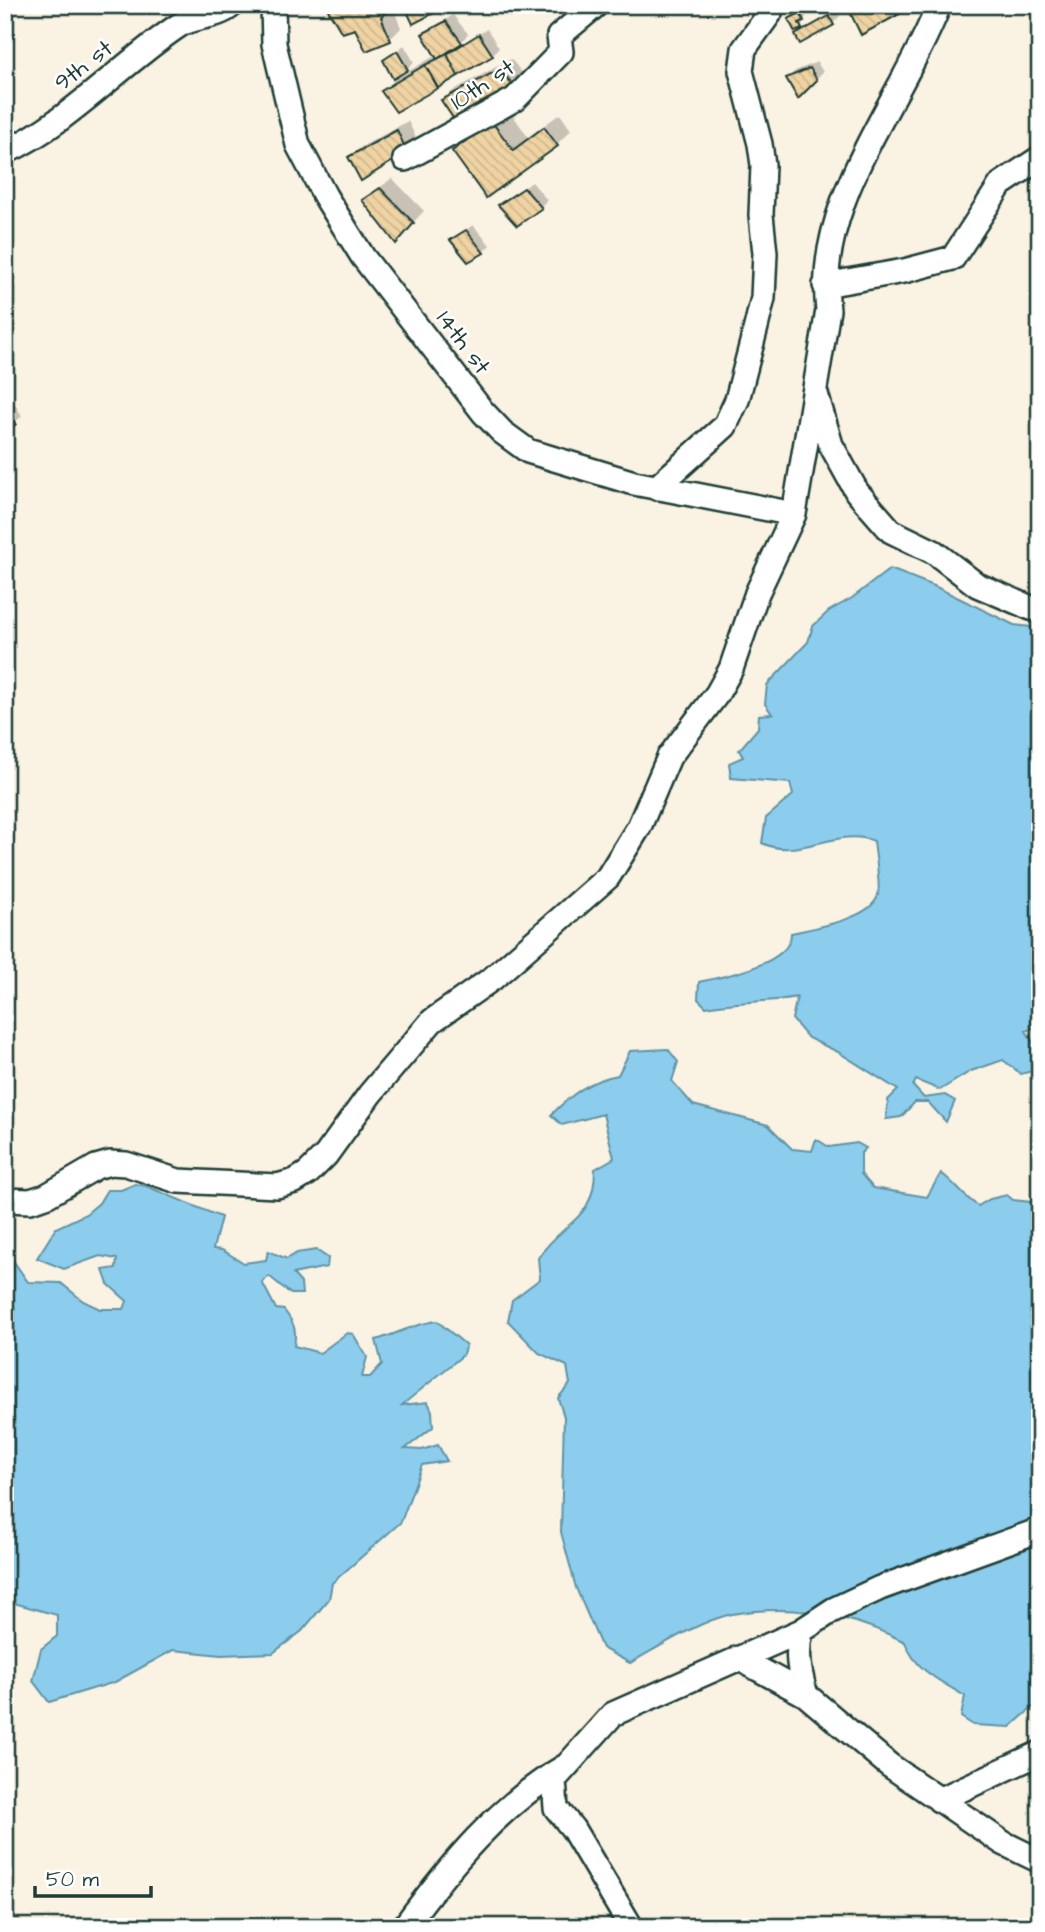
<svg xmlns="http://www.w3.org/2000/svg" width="1045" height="1932" viewBox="0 0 1045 1932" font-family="'Architects Daughter',sans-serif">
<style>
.water{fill:#8ccdee;stroke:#6093a4;stroke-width:2}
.shadow{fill:#0003}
.building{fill:url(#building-back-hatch);stroke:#1f3d34;stroke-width:2}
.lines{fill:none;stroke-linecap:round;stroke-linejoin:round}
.minor-casing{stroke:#1f3d34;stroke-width:28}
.minor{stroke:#fff;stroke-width:23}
.labels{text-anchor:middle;stroke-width:5;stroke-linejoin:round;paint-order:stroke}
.street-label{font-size:24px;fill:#1f3d34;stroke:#fff}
</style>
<defs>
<pattern id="building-back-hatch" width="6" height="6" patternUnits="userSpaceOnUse" patternTransform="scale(1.75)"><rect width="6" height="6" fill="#f0d3a3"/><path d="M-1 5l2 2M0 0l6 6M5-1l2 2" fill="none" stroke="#cdb68d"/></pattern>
</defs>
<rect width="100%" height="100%" fill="#faf2e3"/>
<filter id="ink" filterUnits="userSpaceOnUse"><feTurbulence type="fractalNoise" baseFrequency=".0143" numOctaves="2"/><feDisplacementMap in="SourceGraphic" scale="14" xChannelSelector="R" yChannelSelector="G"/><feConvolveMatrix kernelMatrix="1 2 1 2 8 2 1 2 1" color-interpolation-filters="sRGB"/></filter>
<g filter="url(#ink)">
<!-- water -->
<path class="water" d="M890,569L934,586L1014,625L1040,628V1025L1026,1031L1040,1053V1069L1021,1074L1003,1060L971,1071L940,1090L916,1080L913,1086L924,1098L945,1095L955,1101L946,1122L928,1102H915L901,1117L886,1119L888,1100L898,1090L838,1052L808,1038L792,1019L797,997C766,1003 737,1001 706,1007L698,999L699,982C722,977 792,964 791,933C813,928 872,919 878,895C881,886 875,853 874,841C838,826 797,861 762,843L766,818L793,795L790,783L731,778L729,763L743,757L739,750L758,728L759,715L772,714L765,704L767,685L808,642L813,626L829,611L852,598Z
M668,1049L678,1062L672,1081L693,1105L768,1125L792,1149L812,1151L816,1139L829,1147L857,1143L866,1148L861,1153V1174L873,1188L927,1197L941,1173C955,1183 961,1195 978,1206L990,1199L1007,1195L1013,1200L1040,1203V1701L1010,1727L973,1725L961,1717L965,1696C940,1681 915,1670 905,1642C850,1614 794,1603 732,1614C699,1621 659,1647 630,1663L602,1648L576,1588L561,1532L564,1417L558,1398L570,1384L567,1366L539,1353L508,1321L512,1300L540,1279L538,1258C563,1220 595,1222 595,1169L614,1158L603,1114L562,1125L551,1115C571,1095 589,1080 618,1075L630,1051Z
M135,1184L146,1186L221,1217L213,1249L222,1250L244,1263L266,1260L268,1251L287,1259L297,1253L316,1250L328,1258L327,1267L293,1274L301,1283L302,1294H291L269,1276L262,1282L276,1309L284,1310C294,1323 297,1330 294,1346L320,1353L347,1333L353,1334L367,1357L362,1377H370L382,1364L376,1340C397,1334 416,1323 437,1321L466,1345L462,1356L402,1405L428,1402L432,1411L433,1427L405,1449L422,1450L438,1445L447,1461L422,1465L401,1522L332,1583L329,1599L302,1631L273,1653L221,1655L173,1650L115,1682L49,1702L33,1681L41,1649L57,1636V1615L10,1602L5,1581V1249L28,1282L61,1283L83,1301L100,1309H124L127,1301L108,1284L103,1270L116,1268L117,1259L100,1256L64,1269L37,1258L56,1228L86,1214L99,1203L107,1190H121Z"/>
<!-- shadow -->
<path class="shadow" d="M332,5H392L401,28L390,39L367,49L356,27Z
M837,10L840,16L833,23L801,42L797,36L804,29Z
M803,11L806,17L801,27L790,19Z
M453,15L468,34L458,46L487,29L499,48L492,55L384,91L395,79L385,61L404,45L414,62L402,75L436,55L424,34Z
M511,59L526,78L515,88L443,100L454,90Z
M817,62L823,72L799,96L788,78L795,71Z
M508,108L528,137L560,114L571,130L556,145L487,195L454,151Z
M408,121L417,140L406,151L350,158L361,147Z
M392,178L424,211L406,230L365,200Z
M532,182L547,200L540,207L501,205Z
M473,225L490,245L483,252L452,240Z
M13,401L22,416L5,431V404Z
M5,445L10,456L5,461Z"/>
<!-- building -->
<path class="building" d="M332,5H384L387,11L381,17L391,41L366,51L355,29L342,33L327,8Z
M404,5H436L438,11L413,24Z
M501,5H525L510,16Z
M855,5H899L903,12L861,35L849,10Z
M800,13L804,21L799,23L802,29L795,32L788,19Z
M829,16L834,25L800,44L795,35Z
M446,21L462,43L437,59L422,34Z
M479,34L493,56L458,76L447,54Z
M397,51L408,70L393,79L383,60Z
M447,54L458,76L438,88L425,65Z
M425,65L438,88L396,112L381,91Z
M810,68L817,80L798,99L786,78Z
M500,69L517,90L457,124L441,100Z
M492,122L513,150L544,127L558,146L486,198L452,151Z
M397,130L407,152L361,181L348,157Z
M380,188L414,223L396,244L362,200Z
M524,188L542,208L517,226L498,205Z
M466,230L484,253L468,262L450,240Z
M5,407L16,424L5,433Z"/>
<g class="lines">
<defs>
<path id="minor" d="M273,5L274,44L298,145L325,196L363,257L483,412L502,432L528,451L634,483L794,514
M5,152C67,124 121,64 178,26C194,15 216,19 232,5
M405,159L515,99L561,52L559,36L596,5
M825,285L904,271L953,258L1001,184L1040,158
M816,394L831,445L857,492L891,531L934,552L977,585L1031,608L1040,609
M656,488L725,426L737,400L756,327L763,298L765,253L761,215L763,165L760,144L741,71L744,49L770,13L767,5
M5,1200L30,1201L46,1196L96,1167L110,1163L126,1164L178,1181L277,1186L295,1181L308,1173L326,1155L370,1094L432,1021L493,978L608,877L639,827L669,757L717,694L731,669L757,593L794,514L828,310C814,202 901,102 939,5
M801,1631C796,1654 799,1672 806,1695
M738,1658L806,1695L889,1765L1003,1843L1040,1861
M939,1800L1040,1753
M404,1927C450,1865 497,1807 564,1767
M631,1927L573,1829L556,1808L554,1780L613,1714L801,1631L833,1610L880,1588L1040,1530"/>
</defs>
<!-- minor casing -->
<use href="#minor" class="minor-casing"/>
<!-- minor -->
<use href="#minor" class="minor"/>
</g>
</g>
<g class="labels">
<!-- street labels -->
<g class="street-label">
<text transform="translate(83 65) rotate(-38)" y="8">9th st</text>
<text transform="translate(482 84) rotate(-34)" y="8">10th st</text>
<text transform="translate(464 342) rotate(53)" y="8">14th st</text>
</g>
</g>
<!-- margin -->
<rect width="1045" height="1932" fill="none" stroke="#fff" stroke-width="28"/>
<rect x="14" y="14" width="1017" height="1904" fill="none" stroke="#1f3d34" stroke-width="2.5" filter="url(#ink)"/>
<!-- scale -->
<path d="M35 1886v10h116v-10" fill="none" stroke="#1f3d34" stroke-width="3.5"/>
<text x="46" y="1886" font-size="21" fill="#1f3d34" stroke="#ffffff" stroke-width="5" paint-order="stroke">50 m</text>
</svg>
